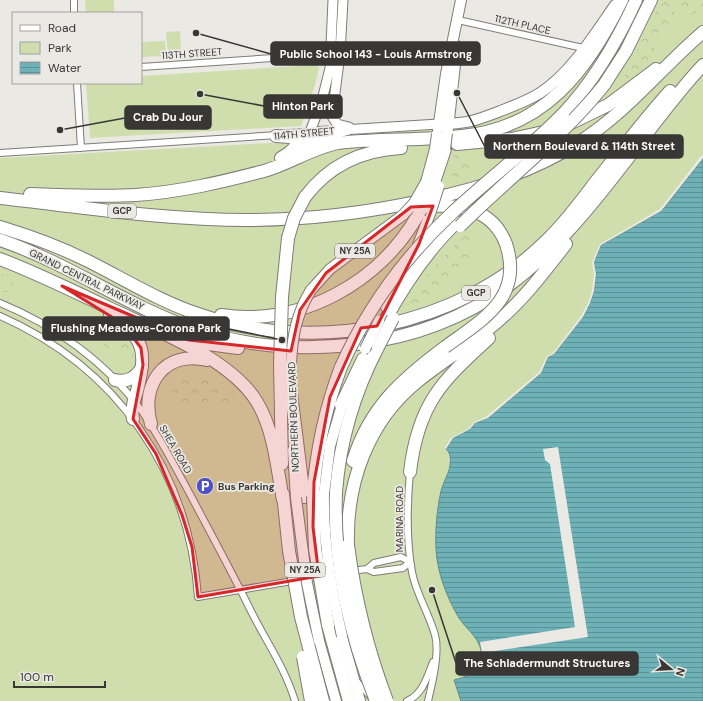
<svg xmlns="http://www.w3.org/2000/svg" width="703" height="701" viewBox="0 0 703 701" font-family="'DM Sans',sans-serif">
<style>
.green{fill:#cfdeac}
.forest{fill:url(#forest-crowns)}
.water{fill:url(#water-rules);stroke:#5e8d90}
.pier{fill:#ebe9e4}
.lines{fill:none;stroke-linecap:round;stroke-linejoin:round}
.street-casing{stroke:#7e7c77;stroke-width:8}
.secondary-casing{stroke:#7e7c77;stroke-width:11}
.primary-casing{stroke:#7e7c77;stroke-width:12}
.highway-casing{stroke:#7e7c77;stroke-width:14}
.street{stroke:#fff;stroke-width:6}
.secondary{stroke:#fff;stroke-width:9}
.primary{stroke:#fff;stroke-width:10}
.highway{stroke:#fff;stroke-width:12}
.primary-bridge-casing{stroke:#7e7c77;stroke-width:12;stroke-linecap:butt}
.highway-bridge-casing{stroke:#7e7c77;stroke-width:14;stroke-linecap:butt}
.primary-bridge{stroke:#fff;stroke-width:10}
.highway-bridge{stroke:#fff;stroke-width:12}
.marked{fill:#d62828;fill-opacity:0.2;stroke:#d62828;stroke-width:3;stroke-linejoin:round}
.labels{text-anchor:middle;stroke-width:3.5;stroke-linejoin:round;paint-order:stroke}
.shield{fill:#ebe9e4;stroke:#6e6c6a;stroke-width:1}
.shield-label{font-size:9px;font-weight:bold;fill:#393736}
.street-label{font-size:10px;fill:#393736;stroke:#ebe9e4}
.poi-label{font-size:10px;font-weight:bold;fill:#393736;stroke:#ebe9e4;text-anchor:start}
.leader{fill:none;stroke:#393736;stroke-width:1.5}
.callout-dot{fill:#393736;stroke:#ebe9e4;stroke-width:1.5}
.callout{fill:#393736;stroke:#393736;stroke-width:1.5}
.callout-label{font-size:11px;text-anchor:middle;font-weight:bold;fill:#fff}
</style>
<defs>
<pattern id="forest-crowns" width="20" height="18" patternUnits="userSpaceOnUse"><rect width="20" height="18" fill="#cfdeac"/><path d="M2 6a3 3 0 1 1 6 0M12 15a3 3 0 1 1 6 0" fill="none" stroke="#b2bf95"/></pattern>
<pattern id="water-rules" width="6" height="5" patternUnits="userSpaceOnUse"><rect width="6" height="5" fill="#6eb2b7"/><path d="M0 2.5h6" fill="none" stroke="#5b9296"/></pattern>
</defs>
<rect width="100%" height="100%" fill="#ebe9e4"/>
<!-- green -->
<path class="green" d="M85,0H114V13H86Z
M626,0H703V158L594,291L583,317L541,373L488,418L447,448L450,464L439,500L436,550L444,585L450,601L469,632L480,642L481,658L479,659C476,673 466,677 454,681L461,701H0V158L286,142L339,135L468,128L530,104Z
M180,31L181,52L168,53L166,32Z
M165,41L166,56L141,57V42Z
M315,65L319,67L315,85L301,126L90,138L86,83H141V76Z"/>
<!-- forest -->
<path class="forest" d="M662,0H703V10L686,17L676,9L646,63L620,85Z
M454,152C465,157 469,161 472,173L467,177L456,179L450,175Z
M468,232L475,234L470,241L471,265L432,301L416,311L408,305L429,272Z
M0,273L10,276L14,286L8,292H4L0,289Z
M101,321H109C118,328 140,346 132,359C127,358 125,356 120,354C103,344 92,344 101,321Z
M198,376C221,379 228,385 242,403L235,408L222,403L211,404L206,401L182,410L169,396L178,383Z"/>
<!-- water -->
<path class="water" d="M703,158V701H461L454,680C466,677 476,673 479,658H481C483,640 469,633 459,618C447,598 437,572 436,549C435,530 437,509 441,491C443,483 449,473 450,465C451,460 450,452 446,449L453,438L470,429L475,423L488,418L541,373L548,357L554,354L583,317L590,303L594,291L596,274L594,262L601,245L651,217L664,208Z"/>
<!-- pier -->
<path class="pier" d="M701,156H703V158L661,211L601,245L594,262L596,274L594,291L590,303L583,317L554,354L548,357L541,373L488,418L475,423L470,429L453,438L446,449L445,447L451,438L469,428L474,422L487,416L539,372L547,356L553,353L581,316L588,303L592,291L594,274L592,262L600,244L660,209Z
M558,447L588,637L482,653L480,642L575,627L550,464L545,460L543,449Z"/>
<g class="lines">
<defs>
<path id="street" d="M74,13V0
M458,20L583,48
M141,67L333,54
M77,83L81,148
M289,133L310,132
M0,153L278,135
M0,303C54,325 106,362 141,410C160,437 175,467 191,496C210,532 229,567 247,603C263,637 284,665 295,701
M0,316C116,367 189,470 198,597L322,576
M410,472C407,505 406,539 412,572C416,594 429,613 435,635C440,652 432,684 428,701
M351,571L367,569L374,563L401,557L410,562L403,568L374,572L367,569
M358,683L372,698
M407,701C423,694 427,677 433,662"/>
<path id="secondary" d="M343,0L340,54L332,116L337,124L349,127
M342,130L439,124
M327,131L310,132L322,100L330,68L333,0"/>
<path id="primary" d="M439,124C468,124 477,120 503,110C516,105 529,100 540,93C571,73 594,35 615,5
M448,129L457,46
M438,130L446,74L461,0
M426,182L435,149
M418,245L431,211
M311,290L330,269L403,215
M386,307L409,264
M291,365V401
M293,450L296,498
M324,494L330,446L344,398
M342,636L360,701
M319,641L336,701"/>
<path id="highway" d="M604,85L626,51L651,0
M563,114C595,80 617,42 636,0
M569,124L608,105L656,69
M276,136L290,137L296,139V146L290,152
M457,144L511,139L548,131
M281,158L311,139L347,129
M433,185L445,149
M30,194C65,195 101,197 136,195C180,192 222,182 264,171C289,164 312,148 338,143C379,138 421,141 462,136C545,128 588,70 622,0
M305,197C329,165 363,150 401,148
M0,198C82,207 165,220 247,220C307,220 366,213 425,200C480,189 533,172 581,141C628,111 661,68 703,32
M428,206C460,204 493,209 506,244
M0,227C30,236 60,247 88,261C124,279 159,301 198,314C314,355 459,328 547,240C566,222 581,201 597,180C621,150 644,120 670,91
M0,240C68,263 125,305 191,328C245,347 301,351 357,344C482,329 548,262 621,167C648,133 673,97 703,65
M0,259C39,274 76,292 113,310C158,331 231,359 257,402C274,430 277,468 283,500
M282,297L288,238
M110,314C145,338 147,351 137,391C134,400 131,409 133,419
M221,315C301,327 381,282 419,213
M385,320C405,284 427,250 457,222
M183,339L208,344L238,348
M280,365L282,464
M115,380C127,383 137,377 142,367
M291,393L304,497
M341,405L363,359
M151,424C140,385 164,350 207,360
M353,461C369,408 402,379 445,347
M410,472C418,404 441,382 489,338
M336,492C340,440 354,393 378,347
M283,494L289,551
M313,496C316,451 325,409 341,367
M348,545C346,483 368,421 418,381C444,360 473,343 498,321C524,299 545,271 566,244
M328,625L349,701"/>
</defs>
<!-- street casing -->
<use href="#street" class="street-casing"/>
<!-- secondary casing -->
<use href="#secondary" class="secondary-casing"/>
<!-- primary casing -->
<use href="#primary" class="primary-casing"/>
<!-- highway casing -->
<use href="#highway" class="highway-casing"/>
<!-- street -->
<use href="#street" class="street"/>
<!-- secondary -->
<use href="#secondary" class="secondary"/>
<!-- primary -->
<use href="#primary" class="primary"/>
<!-- highway -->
<use href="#highway" class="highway"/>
<defs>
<path id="primary-bridge" d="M435,149L437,134
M445,149L447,133
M431,211L439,186
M403,215L414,203L426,182
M365,349L379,321
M291,365C292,338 296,314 311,290
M324,494C323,542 331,589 342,636
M296,498L307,583L319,641"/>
<path id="highway-bridge" d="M419,213L433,185
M460,226C508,178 562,138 604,85
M288,238L294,218L305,197
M378,347L393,318
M445,347C482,320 524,298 506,244
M280,365L282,297
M341,367C367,309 404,258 450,215C487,180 528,150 563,114
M336,492C333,564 350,635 376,701
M313,496L315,549L328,625
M348,545C355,599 368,651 387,701
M289,551L301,617L323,701
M303,657L311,701"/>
</defs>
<!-- primary-bridge casing -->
<use href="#primary-bridge" class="primary-bridge-casing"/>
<!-- highway-bridge casing -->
<use href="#highway-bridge" class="highway-bridge-casing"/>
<!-- primary-bridge -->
<use href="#primary-bridge" class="primary-bridge"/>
<!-- highway-bridge -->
<use href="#highway-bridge" class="highway-bridge"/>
</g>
<!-- marked area -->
<path class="marked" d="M433,206L419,244L377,326L361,328L330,397L314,482L313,527L319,576L198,597L192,547L182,515L156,454L133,419L143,365L141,348L123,324L62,286L189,340L291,351L300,310L326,273L411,207Z"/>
<!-- icons -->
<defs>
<symbol id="parking-disc" viewBox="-11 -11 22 22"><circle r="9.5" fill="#5050c6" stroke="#ebe9e4"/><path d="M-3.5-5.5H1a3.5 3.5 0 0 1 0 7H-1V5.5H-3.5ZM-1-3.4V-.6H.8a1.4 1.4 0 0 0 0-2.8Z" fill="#fff"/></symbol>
</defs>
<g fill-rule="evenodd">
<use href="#parking-disc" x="195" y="476" width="20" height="20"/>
</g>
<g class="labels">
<!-- shield labels -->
<g class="shield">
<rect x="108" y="204" width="28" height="14" rx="3"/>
<rect x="335" y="244" width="40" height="14" rx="3"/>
<rect x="462" y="286" width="28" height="14" rx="3"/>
<rect x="285" y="563" width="40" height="14" rx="3"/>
</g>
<g class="shield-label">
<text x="122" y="214">GCP</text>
<text x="355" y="254">NY 25A</text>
<text x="476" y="296">GCP</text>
<text x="305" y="573">NY 25A</text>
</g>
<!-- street labels -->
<g class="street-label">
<text transform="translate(523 24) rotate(13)" y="4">112TH PLACE</text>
<text transform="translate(192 53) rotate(-4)" y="4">113TH STREET</text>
<text transform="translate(304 133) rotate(-5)" y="4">114TH STREET</text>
<text transform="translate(87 279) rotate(26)" y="4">GRAND CENTRAL PARKWAY</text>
<text transform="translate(293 417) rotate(-92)" y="4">NORTHERN BOULEVARD</text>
<text transform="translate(176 449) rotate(60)" y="4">SHEA ROAD</text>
<text transform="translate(399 519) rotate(-90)" y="4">MARINA ROAD</text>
</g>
<!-- poi labels -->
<g class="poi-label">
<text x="218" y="490">Bus Parking</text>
</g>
</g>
<!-- callouts -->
<path class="leader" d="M196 33L271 54M200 94L264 106M60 130L125 118M457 93L485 147M282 340L229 329M432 590L456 663"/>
<g class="callout-dot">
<circle cx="196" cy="33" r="4"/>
<circle cx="200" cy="94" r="4"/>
<circle cx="60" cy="130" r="4"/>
<circle cx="457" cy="93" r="4"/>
<circle cx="282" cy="340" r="4"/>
<circle cx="432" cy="590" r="4"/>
</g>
<g class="callout">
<rect x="271" y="42" width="209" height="23" rx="4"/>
<rect x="264" y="95" width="78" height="23" rx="4"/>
<rect x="125" y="106" width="86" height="23" rx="4"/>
<rect x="485" y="135" width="198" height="23" rx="4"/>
<rect x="43" y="317" width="186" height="23" rx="4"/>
<rect x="456" y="652" width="182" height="23" rx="4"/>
</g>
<g class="callout-label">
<text x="376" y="58">Public School 143 - Louis Armstrong</text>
<text x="303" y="110">Hinton Park</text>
<text x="168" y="121">Crab Du Jour</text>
<text x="584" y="150">Northern Boulevard &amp; 114th Street</text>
<text x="136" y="332">Flushing Meadows-Corona Park</text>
<text x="547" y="667">The Schladermundt Structures</text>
</g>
<!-- legend -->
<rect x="12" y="12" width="130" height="72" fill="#ebe9e4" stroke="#a4a29e"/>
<rect x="20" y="25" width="20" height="6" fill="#ffffff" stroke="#a4a29e"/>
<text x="48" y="32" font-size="12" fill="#393736">Road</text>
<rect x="20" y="42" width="20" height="12" fill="#cfdeac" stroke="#a4a29e"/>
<text x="48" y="52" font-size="12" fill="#393736">Park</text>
<rect x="20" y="62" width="20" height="12" fill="url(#water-rules)" stroke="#a4a29e"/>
<text x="48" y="72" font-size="12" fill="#393736">Water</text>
<!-- north arrow -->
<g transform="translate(671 669) rotate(108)" stroke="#ebe9e4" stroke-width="3" paint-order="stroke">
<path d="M0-3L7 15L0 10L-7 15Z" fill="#393736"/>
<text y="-6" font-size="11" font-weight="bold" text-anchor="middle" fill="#393736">N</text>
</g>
<!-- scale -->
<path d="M14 681v6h91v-6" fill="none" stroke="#393736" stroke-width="2"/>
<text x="20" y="681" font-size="12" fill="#393736" stroke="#ebe9e4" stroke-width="3" paint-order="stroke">100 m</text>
</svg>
